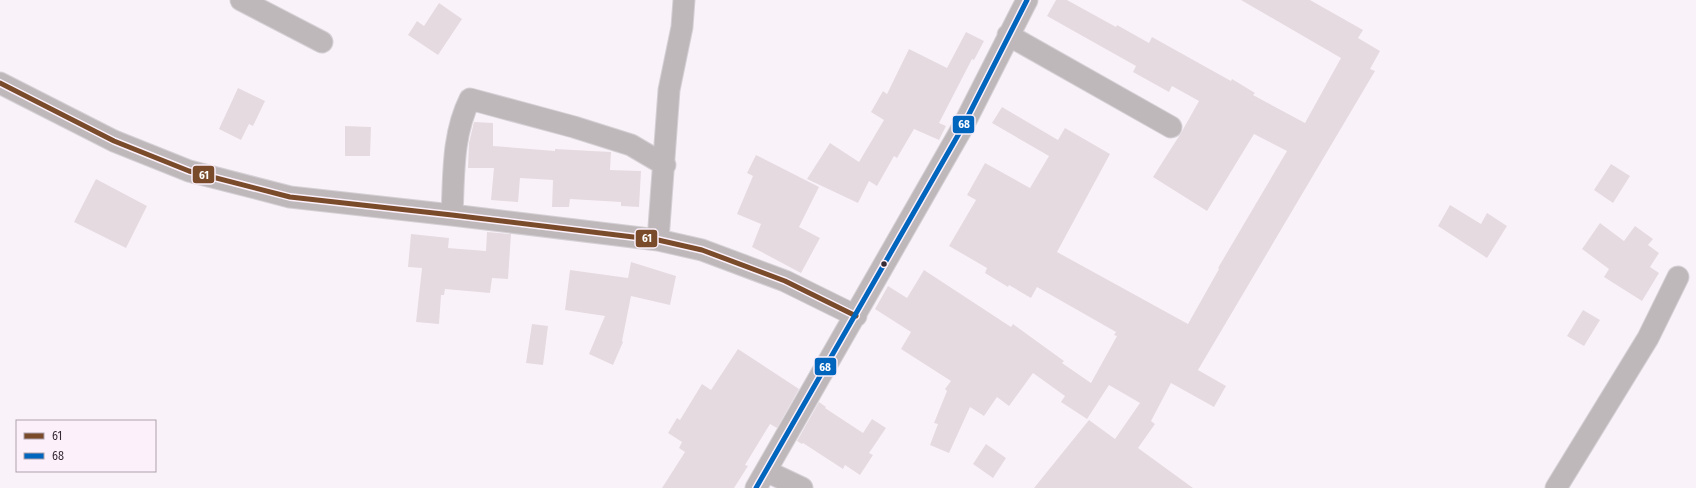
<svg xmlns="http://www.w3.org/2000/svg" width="1696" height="488" viewBox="0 0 1696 488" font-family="'Fira Sans Condensed',sans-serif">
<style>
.building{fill:#e5dae0}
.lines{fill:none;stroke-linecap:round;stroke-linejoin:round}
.minor-casing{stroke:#d5d0d5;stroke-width:23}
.minor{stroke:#beb8ba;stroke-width:21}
.bus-1-casing{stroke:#fcf0fb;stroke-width:8}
.bus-2-casing{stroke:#fcf0fb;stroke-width:8}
.bus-1{stroke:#7a4b2a;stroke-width:5}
.bus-2{stroke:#0065bd;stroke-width:5}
.bus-dot{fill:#362b35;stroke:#fcf0fb;stroke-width:1.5}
.line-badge{stroke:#fcf0fb;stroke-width:1.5}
.badge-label{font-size:11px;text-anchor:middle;font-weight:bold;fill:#fff}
</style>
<rect width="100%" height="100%" fill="#f9f3f9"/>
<!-- building -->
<path class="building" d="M1056,0H1067L1116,27L1117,25L1149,43L1152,37L1231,81L1232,79L1255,93L1253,95L1305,123L1341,58L1241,0H1310L1363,30L1358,38L1380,51L1370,69L1375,71L1198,370L1226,386L1214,407L1171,383L1151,421L1155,424L1138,448L1193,488H1034L1089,420L1115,439L1140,403L1109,385L1087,419L1061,402L1065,396L1033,373L1009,406L997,397L984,416L970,407L949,453L930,445L938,424L934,423L947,391L945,389L951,381L901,349L911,332L875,309L888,286L907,298L924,270L1011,327L1013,324L1064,361L1062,363L1091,383L1117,336L1114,335L1116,332L1037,287L1031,298L1009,285L1008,287L985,273L987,268L949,246L976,200L967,195L985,163L1030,188L1049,156L992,123L1002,107L1058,140L1065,128L1110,154L1057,252L1188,324L1219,269L1218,268L1287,151L1254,134L1207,211L1153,177L1181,133L1199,101L1172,86L1169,92L1133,72L1136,66L1047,16Z
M439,3L462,19L438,55L408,35L417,21L424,26Z
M966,32L984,41L974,60L972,59L939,123L946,126L939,140L914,129L897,158L894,156L877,186L869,181L858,203L807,179L830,143L859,162L884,120L871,112L883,91L887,94L909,49L947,68Z
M238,88L265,101L253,126L249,124L241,140L219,129Z
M474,122L493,123V146L555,151V149L611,152L610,170L641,171L639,207L621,206V202L570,199L569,207H552L553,180L520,178L518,202L491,200L494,168H468L469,143Z
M345,126L371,127L370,156H345Z
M756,155L819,187L799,227L820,238L801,273L752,247L761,224L737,214L753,176L747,173Z
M1611,164L1630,176L1613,203L1594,190Z
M96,179L147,206L126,248L74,222Z
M1450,205L1481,224L1487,213L1507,226L1487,258L1438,226Z
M1600,223L1624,241L1635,226L1653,239L1648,245L1659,253L1650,267L1659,273L1642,301L1604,277L1609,269L1582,249Z
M487,232L511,234L508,279L492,278L490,293L445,289L444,295H441L439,324L416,322L422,268L408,267L411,234L449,238L448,248L486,251Z
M631,262L676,276L670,305L631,296L622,341L623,342L613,365L589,354L605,316L565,310L570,270L628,278Z
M1583,310L1600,320L1584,346L1567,336Z
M532,324L548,326L543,365L526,363Z
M738,349L799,389L777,428L770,424L745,465L748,466L734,488H662L685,452L679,448L682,442L668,433L677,418L680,420L702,384L711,390Z
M819,402L826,407L825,408L863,433L872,419L886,428L869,453L873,455L860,475L845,465L843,469L803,443L802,444L797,441Z
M986,444L1006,458L993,478L973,464Z"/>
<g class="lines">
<defs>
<path id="minor" d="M241,0L322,42
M1008,35L1171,127
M0,83L114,141L189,171L290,197L452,215L658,240L702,250L785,281L856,316
M452,215C454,175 452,135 470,99L574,127L631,145L665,165
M658,240L669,90L682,27L684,0
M766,471L802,488
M756,488L961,130L1027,0
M1556,488L1648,338L1678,277"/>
</defs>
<!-- minor casing -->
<use href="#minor" class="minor-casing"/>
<!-- minor -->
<use href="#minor" class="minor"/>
<defs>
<path id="bus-1" d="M0,83L114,141L189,171L290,197L452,215L658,240L702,250L785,281L856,316"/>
<path id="bus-2" d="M756,488L961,130L1027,0"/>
</defs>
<!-- bus-1 casing -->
<use href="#bus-1" class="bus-1-casing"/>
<!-- bus-2 casing -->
<use href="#bus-2" class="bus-2-casing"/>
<!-- bus-1 -->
<use href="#bus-1" class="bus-1"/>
<!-- bus-2 -->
<use href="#bus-2" class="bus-2"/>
</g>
<!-- markers -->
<circle class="bus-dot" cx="884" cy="264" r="3.5"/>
<g class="line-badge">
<rect x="952" y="115" width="23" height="19" rx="4" fill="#0065bd"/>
<rect x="192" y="165" width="23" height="19" rx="4" fill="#7a4b2a"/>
<rect x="635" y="229" width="23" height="19" rx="4" fill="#7a4b2a"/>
<rect x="814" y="357" width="23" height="19" rx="4" fill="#0065bd"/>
</g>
<g class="badge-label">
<text x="964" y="128">68</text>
<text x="204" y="179">61</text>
<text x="647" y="242">61</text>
<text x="825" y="371">68</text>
</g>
<!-- legend -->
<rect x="16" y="420" width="140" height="52" fill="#fcf0fb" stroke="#ada1ac"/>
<rect x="24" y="433" width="20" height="6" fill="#7a4b2a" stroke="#ada1ac"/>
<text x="52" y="440" font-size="12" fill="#362b35">61</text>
<rect x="24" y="453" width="20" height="6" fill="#0065bd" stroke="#ada1ac"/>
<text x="52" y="460" font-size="12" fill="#362b35">68</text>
</svg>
